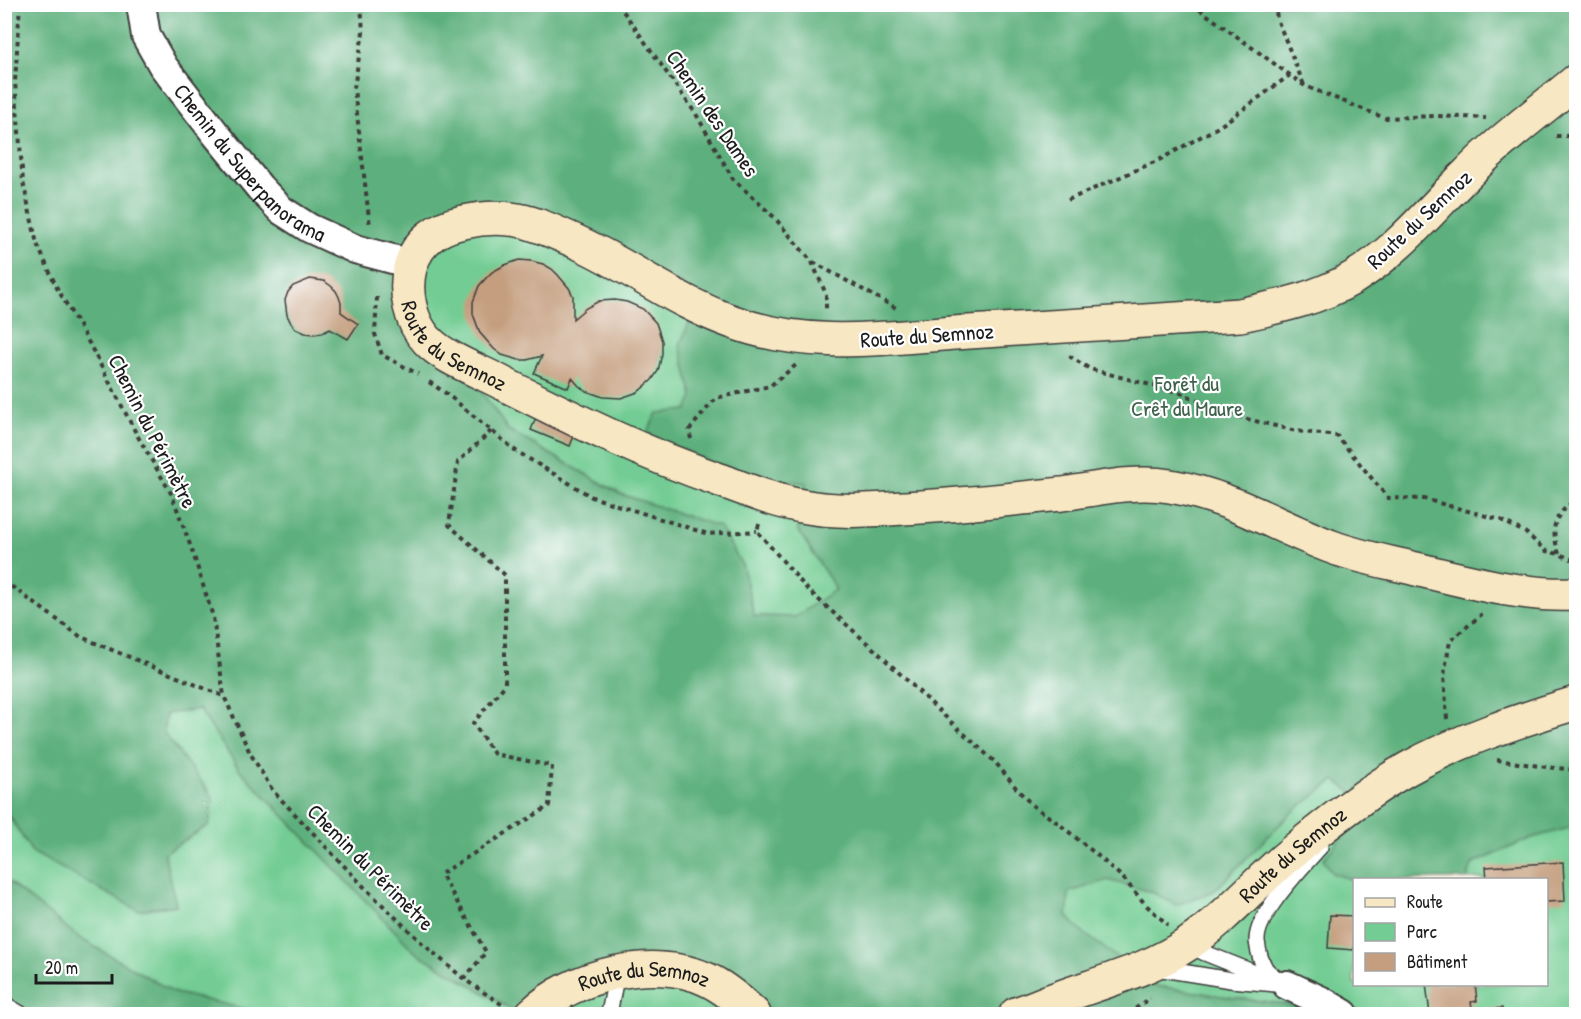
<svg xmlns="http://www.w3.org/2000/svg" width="1581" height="1019" viewBox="0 0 1581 1019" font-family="'Patrick Hand',sans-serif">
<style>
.green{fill:#72cc93;stroke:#477458;stroke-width:1.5}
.forest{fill:#5db07d;stroke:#3c664c;stroke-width:1.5;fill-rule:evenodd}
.building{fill:#c49e7e}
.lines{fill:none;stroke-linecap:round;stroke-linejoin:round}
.service-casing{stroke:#3d3c3a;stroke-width:18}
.minor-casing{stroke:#3d3c3a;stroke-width:32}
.secondary-casing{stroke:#3d3c3a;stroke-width:36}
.path{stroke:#3d3c3a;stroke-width:4;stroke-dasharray:4.5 4.5;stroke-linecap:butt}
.service{stroke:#fff;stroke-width:15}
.minor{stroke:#fff;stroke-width:28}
.secondary{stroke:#f7e8c3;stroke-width:33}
.labels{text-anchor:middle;stroke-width:4.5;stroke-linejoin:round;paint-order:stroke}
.street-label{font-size:22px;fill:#1c1c1c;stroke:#fff}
.park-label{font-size:22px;fill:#3e624c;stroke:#fff}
</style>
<rect width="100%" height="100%" fill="#fff"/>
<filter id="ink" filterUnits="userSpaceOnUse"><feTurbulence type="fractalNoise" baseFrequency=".0167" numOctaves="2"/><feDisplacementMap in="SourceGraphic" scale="12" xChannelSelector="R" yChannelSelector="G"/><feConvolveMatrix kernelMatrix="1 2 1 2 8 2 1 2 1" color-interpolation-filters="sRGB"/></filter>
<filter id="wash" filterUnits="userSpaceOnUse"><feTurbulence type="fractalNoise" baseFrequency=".008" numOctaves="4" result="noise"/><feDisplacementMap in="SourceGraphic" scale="24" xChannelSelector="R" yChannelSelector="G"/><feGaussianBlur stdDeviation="1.35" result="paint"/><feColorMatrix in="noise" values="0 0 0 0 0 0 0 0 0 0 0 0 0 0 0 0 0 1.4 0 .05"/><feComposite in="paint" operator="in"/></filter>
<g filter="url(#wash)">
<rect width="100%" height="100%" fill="#f6f0e1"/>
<!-- green -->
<path class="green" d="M458,214L701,294L680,345L693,397L687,410L749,476L806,483L798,530L836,589L795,617L754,616L743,567L720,527L621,494L508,430L481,391L402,321L423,228Z
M199,709L239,769L415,952L495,999L518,1014H268L175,993L81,939L5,879L4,809L32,852L138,910L176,905L164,853L209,825L213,797L163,732L165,714Z
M1335,780L1368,804L1352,826L1332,873L1354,880V984H1546V880L1467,879L1471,865L1531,838L1576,826V1014H1316L1292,1005L1228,997L1156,986L1081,932L1067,916L1069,892L1108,880L1152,892L1176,905L1214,891L1290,814Z
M641,970L754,1014H532Z"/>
<!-- forest -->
<path class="forest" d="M5,5H1576V826L1531,838L1472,864L1467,879L1354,880L1332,873L1323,859L1352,826L1368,804L1335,780L1290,814L1214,891L1176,905L1152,892L1108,880L1069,892L1067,916L1081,931L1156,986L1228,997L1292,1005L1316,1014H754L684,972L518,1014L495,999L415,952L239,769L199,709L166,714L163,732L213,797L209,825L164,853L176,905L138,910L32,852L5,809ZM566,224L701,295L680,345L693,397L687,410L657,413L647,433L703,459L749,476L806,483L798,530L836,589L795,617L754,616L743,567L720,527L620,494L508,430L481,391L402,321L423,227Z
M4,879L81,939L175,993L268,1014H5Z"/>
<g id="blocks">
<!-- building -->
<path class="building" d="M519,260L531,261L543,264L552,269L558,275L569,288L573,296V319L586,308L599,301L615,300L627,302L643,309L656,323L662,341V354L658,371L652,380L638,392L621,398L603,397L586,391L579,386L572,378L568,388L534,373L542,356L527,360H519L502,355L494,349L480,333L473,314V302L479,286L486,278L492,272L505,265Z
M310,279L324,281L331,286L336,291L339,297L341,303V312L358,324L348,339L330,329L322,333L314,334L305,333L296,329L291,323L287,315L285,300L288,292L293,286Z
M537,415L576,431L570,446L531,430Z
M1563,862L1565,901L1546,902V880H1487L1486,867Z
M1330,915L1354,916V950L1328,948Z
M1426,984H1475L1477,1001L1471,1002L1473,1014H1430Z
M1502,1008L1503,1014H1477V1011Z"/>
</g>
</g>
<g filter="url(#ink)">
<use href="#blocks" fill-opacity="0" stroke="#3d3c3a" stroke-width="1.5"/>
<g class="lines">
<defs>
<path id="service" d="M1188,944L1205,953L1270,979
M1156,968L1231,980L1287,985
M1287,985C1280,980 1270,975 1265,968C1261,961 1258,950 1257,941C1256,914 1303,866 1320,847
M4,1004L21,1014
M609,1014L617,972"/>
<g id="minor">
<path id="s1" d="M141,4L146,36L163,66L215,133L260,188L281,210L309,228L355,249L411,264"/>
<path d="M1287,985L1322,1001L1344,1014"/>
</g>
<g id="secondary">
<path id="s2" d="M1576,81C1540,111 1501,139 1468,173C1431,209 1398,251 1353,278C1319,298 1278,307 1240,315C1150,320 1060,326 969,332C888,337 812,351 733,322C678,303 631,267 579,243C559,234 539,224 518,220C500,217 481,218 464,222C437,227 417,241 410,268C404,291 410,322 427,340C443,358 480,371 502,383C573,419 644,454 720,480C747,490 774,501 802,506C842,514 882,509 921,507C969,504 1015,499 1062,494C1097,489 1135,480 1170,486C1230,496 1276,526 1332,547C1359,557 1388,562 1416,569C1464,581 1527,597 1576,594"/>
<path id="s3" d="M532,1014C573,975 653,955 706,979C724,987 740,1001 754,1014"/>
<path id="s4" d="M1016,1014C1030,1009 1044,1003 1058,998C1102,982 1149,970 1188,944C1226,918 1255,883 1290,854C1327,823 1365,793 1407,769C1459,740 1520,720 1576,703"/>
</g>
</defs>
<!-- service casing -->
<use href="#service" class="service-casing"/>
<!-- minor casing -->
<use href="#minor" class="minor-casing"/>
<!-- secondary casing -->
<use href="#secondary" class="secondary-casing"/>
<!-- path -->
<path class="path" d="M20,4L15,82L23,182L37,244L57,288L89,343L137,435L172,495L193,553L213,617L224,696L250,753L273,791L367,890L422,943L464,979L504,1006
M361,4L363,32L354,88L370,227
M618,4L696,114L733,179L774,217L812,262L826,294V312
M1192,4L1305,86L1385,118L1436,116L1486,118
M1275,4L1277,19L1304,85
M1556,136H1576
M1068,200L1159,160L1220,126L1290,75
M813,262L896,308
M377,297L375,334L382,355L418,374
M1069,356L1090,369L1181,393L1235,416L1296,431L1337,436L1388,498L1424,499L1501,520L1526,533L1546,551L1559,554L1571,559H1576
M429,382L447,394L516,451L592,497L708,534L757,531
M691,439L689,430L716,398L770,386L796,365
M759,524L757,531L808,590L875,650L951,722L995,762L1017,789L1032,805L1058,823L1097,855L1123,878L1146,905L1168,925
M1559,554C1550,525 1553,517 1576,499
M4,581L81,637L223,696
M1447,719L1444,675L1450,641L1482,614
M1497,760L1546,767L1576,770
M464,979L486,952L441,874L549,806L552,766L494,754L473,723L505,685V575L449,525L458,462L491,431
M1128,1014L1150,998"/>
<!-- service -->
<use href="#service" class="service"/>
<!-- minor -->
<use href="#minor" class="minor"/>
<!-- secondary -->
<use href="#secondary" class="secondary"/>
</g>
</g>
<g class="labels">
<!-- street labels -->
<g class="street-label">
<text transform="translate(713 113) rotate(56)" y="8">Chemin des Dames</text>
<text dy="8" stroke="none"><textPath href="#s1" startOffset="198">Chemin du Superpanorama</textPath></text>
<text transform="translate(1419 219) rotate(-43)" y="8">Route du Semnoz</text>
<text transform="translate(927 335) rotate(-4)" y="8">Route du Semnoz</text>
<text dy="8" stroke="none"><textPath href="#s2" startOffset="1396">Route du Semnoz</textPath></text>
<text transform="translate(153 431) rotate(63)" y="8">Chemin du Périmètre</text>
<text dy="8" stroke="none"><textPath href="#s4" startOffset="324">Route du Semnoz</textPath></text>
<text transform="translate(371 867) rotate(45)" y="8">Chemin du Périmètre</text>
<text dy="8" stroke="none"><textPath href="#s3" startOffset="123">Route du Semnoz</textPath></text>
</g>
<!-- park labels -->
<g class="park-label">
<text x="1187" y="391">Forêt du<tspan x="1187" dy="25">Crêt du Maure</tspan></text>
</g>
</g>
<!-- margin -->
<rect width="1581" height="1019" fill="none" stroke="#fff" stroke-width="24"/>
<!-- legend -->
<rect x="1353" y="878" width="195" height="108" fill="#ffffff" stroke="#a4a4a4" stroke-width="1.5"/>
<rect x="1365" y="898" width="30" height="9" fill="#f7e8c3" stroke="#a4a4a4" stroke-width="1.5"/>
<text x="1407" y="908" font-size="18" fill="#1c1c1c">Route</text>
<rect x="1365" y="923" width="30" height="18" fill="#72cc93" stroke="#a4a4a4" stroke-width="1.5"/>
<text x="1407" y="938" font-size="18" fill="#1c1c1c">Parc</text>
<rect x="1365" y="953" width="30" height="18" fill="#c49e7e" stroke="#a4a4a4" stroke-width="1.5"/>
<text x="1407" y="968" font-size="18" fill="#1c1c1c">Bâtiment</text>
<!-- scale -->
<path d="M36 974v9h76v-9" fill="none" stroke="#1c1c1c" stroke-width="3"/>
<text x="45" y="974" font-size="18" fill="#1c1c1c" stroke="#ffffff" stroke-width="4.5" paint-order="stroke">20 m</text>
</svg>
